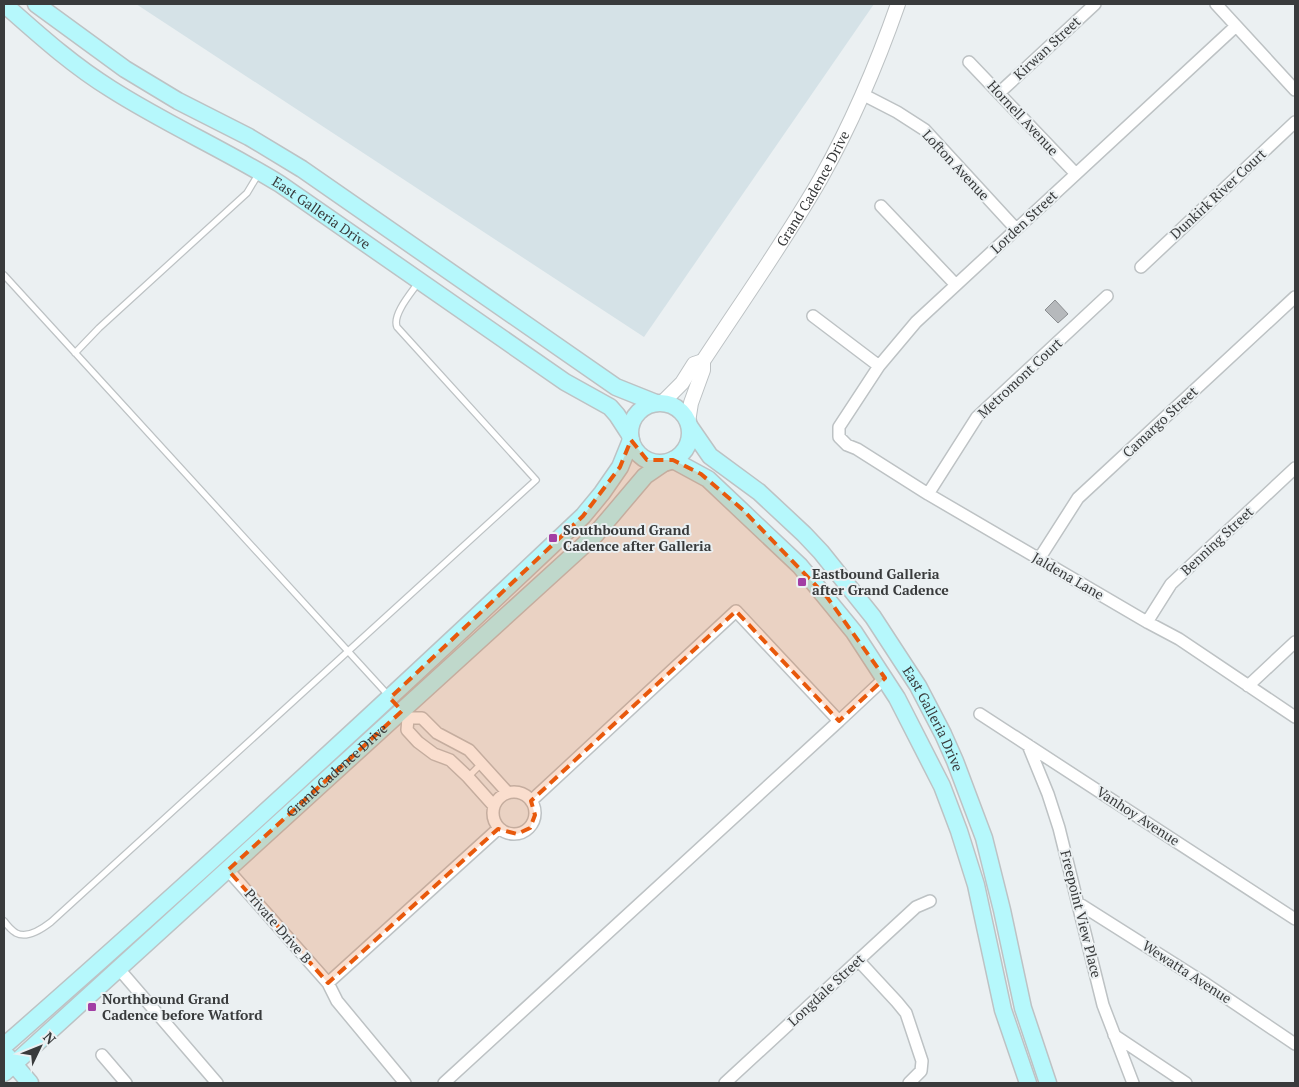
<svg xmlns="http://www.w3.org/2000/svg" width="1299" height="1087" viewBox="0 0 1299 1087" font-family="'PT Serif',serif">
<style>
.built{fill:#d5e2e7}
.building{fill:#b6b9bc;stroke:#8b8e91}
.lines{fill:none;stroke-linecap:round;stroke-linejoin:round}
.service-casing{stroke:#bdc2c4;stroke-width:8}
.minor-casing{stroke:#bdc2c4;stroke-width:14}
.tertiary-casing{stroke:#bdc2c4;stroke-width:16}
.secondary-casing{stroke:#bdc2c4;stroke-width:19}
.service{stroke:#fff;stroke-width:5.5}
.minor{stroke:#fff;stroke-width:11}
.tertiary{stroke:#fff;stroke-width:14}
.secondary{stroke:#b6f8fc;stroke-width:16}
.marked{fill:#e8590c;fill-opacity:0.2;stroke:#e8590c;stroke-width:4;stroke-dasharray:10 6;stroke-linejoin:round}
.poi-dot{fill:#a23ea4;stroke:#ebf0f2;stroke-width:2}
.labels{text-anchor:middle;stroke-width:4;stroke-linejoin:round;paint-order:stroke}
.street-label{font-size:14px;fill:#393b3c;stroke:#ebf0f2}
.poi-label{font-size:14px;font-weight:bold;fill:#393b3c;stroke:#ebf0f2;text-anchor:start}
</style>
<rect width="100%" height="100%" fill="#ebf0f2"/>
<!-- built -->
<path class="built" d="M136,4H874L644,337Z"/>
<!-- building -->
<path class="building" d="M1055,300L1068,314L1058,323L1045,310Z"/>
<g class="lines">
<defs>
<path id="service" d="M4,275L389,696
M75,353L99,328L247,193L259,173
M468,777L482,763
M4,921C7,925 11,930 16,933C27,939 42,929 51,922L536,480L397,327C392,315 411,293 418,283"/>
<path id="minor" d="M1216,4L1295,90
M1236,26L916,322L879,366L839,427V437L847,445L857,449L928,494L1147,622L1179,639L1295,717
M969,62L1076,174
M999,93L1095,4
M862,94L897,112L925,130L1016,229
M881,206L956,285
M1141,267L1295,122
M813,316L879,366
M928,494L977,417L1107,296
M1039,559L1078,498L1295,297
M1147,622L1171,584L1295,468
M1248,686L1295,642
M402,711L408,718H422L437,733L469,750L508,793
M980,714L1295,919
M408,718L407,730L418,742L434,754L450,760L468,777L494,806
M839,721L885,678
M1028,745L1048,794L1059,828L1103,1005L1133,1083
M493 813a21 21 0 1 1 42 0a21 21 0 1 1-42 0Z
M228,870L328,983L337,1001L405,1083
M1078,903L1206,984L1295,1044
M858,960L897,1002L906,1013L922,1061L921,1071L909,1083
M119,969L217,1083
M328,983L499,828
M1114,1035L1186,1083
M102,1055L126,1083
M444,1083L839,721L736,611L531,801
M725,1083L916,907L930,901"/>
<g id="tertiary">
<path d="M662,403L682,383L694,364L703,361"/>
<path id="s1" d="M688,422L691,403L703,370V361C743,300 785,241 821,178C852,123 877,64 898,4"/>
</g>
<g id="secondary">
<path id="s2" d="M4,4C38,34 72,65 111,89C166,124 225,150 280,184L565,382L610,407L617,415L630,435"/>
<path d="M36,4L125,69L178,101L249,137L302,169L616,387L656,403"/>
<circle cx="660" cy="433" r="30"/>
<path id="s3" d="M690,427L710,456L759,492L804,534L821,552L873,617L918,686L943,734L955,761L984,838L1002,910L1023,1008L1048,1083"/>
<path d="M673,460L708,479L800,566L854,632L897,698L942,786L959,831L976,885L1003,1010L1028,1083"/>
<path d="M4,1046C200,874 393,696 583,516L602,493L620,467L631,440"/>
<path d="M7,1056L30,1083"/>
<path id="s4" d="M4,1073L595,535L645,476L664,463"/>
</g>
</defs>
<!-- service casing -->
<use href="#service" class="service-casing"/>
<!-- minor casing -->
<use href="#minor" class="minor-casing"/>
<!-- tertiary casing -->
<use href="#tertiary" class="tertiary-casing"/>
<!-- secondary casing -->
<use href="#secondary" class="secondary-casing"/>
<!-- service -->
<use href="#service" class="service"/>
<!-- minor -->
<use href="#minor" class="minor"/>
<!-- tertiary -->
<use href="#tertiary" class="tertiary"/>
<!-- secondary -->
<use href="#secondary" class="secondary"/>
</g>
<!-- marked area -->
<path class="marked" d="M631,440L647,460H673L701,474L743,510L827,597L885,678L839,721L736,611L531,801L535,815L530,828L517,834L498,829L328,983L228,870L402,711L390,698L583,516L620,467Z"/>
<!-- markers -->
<g class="poi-dot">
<rect x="548" y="533" width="10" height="10" rx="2.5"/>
<rect x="797" y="577" width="10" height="10" rx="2.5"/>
<rect x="87" y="1002" width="10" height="10" rx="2.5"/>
</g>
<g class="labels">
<!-- street labels -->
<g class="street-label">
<text transform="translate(1047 48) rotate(-43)" y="5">Kirwan Street</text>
<text transform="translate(1023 118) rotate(47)" y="5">Hornell Avenue</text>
<text transform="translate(956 165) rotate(47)" y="5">Lofton Avenue</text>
<text dy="5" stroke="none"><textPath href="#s1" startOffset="268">Grand Cadence Drive</textPath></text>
<text transform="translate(1218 194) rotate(-43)" y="5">Dunkirk River Court</text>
<text dy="5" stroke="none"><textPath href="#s2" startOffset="381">East Galleria Drive</textPath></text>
<text transform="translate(1024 222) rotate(-43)" y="5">Lorden Street</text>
<text transform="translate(1020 378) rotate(-43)" y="5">Metromont Court</text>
<text transform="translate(1160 422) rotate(-43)" y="5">Camargo Street</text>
<text transform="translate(1217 541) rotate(-43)" y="5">Benning Street</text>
<text transform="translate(1068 576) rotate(30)" y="5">Jaldena Lane</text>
<text dy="5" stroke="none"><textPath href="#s3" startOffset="384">East Galleria Drive</textPath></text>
<text dy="5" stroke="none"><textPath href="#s4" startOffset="450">Grand Cadence Drive</textPath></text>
<text transform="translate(1138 816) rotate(33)" y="5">Vanhoy Avenue</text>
<text transform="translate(1081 914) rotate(76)" y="5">Freepoint View Place</text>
<text transform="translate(278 926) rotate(49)" y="5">Private Drive B</text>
<text transform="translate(1187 972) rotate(33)" y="5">Wewatta Avenue</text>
<text transform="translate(826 990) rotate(-43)" y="5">Longdale Street</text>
</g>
<!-- poi labels -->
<g class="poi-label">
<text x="563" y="535">Southbound Grand<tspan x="563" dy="16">Cadence after Galleria</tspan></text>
<text x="812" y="579">Eastbound Galleria<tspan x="812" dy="16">after Grand Cadence</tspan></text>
<text x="102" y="1004">Northbound Grand<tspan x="102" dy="16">Cadence before Watford</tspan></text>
</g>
</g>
<!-- border -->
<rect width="1299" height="1087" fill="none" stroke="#393b3c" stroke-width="10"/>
<!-- north arrow -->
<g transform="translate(40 1047) rotate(47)" stroke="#ebf0f2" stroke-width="4" paint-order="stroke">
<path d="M0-4L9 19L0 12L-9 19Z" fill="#393b3c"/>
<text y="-8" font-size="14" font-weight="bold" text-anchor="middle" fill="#393b3c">N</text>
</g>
</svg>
